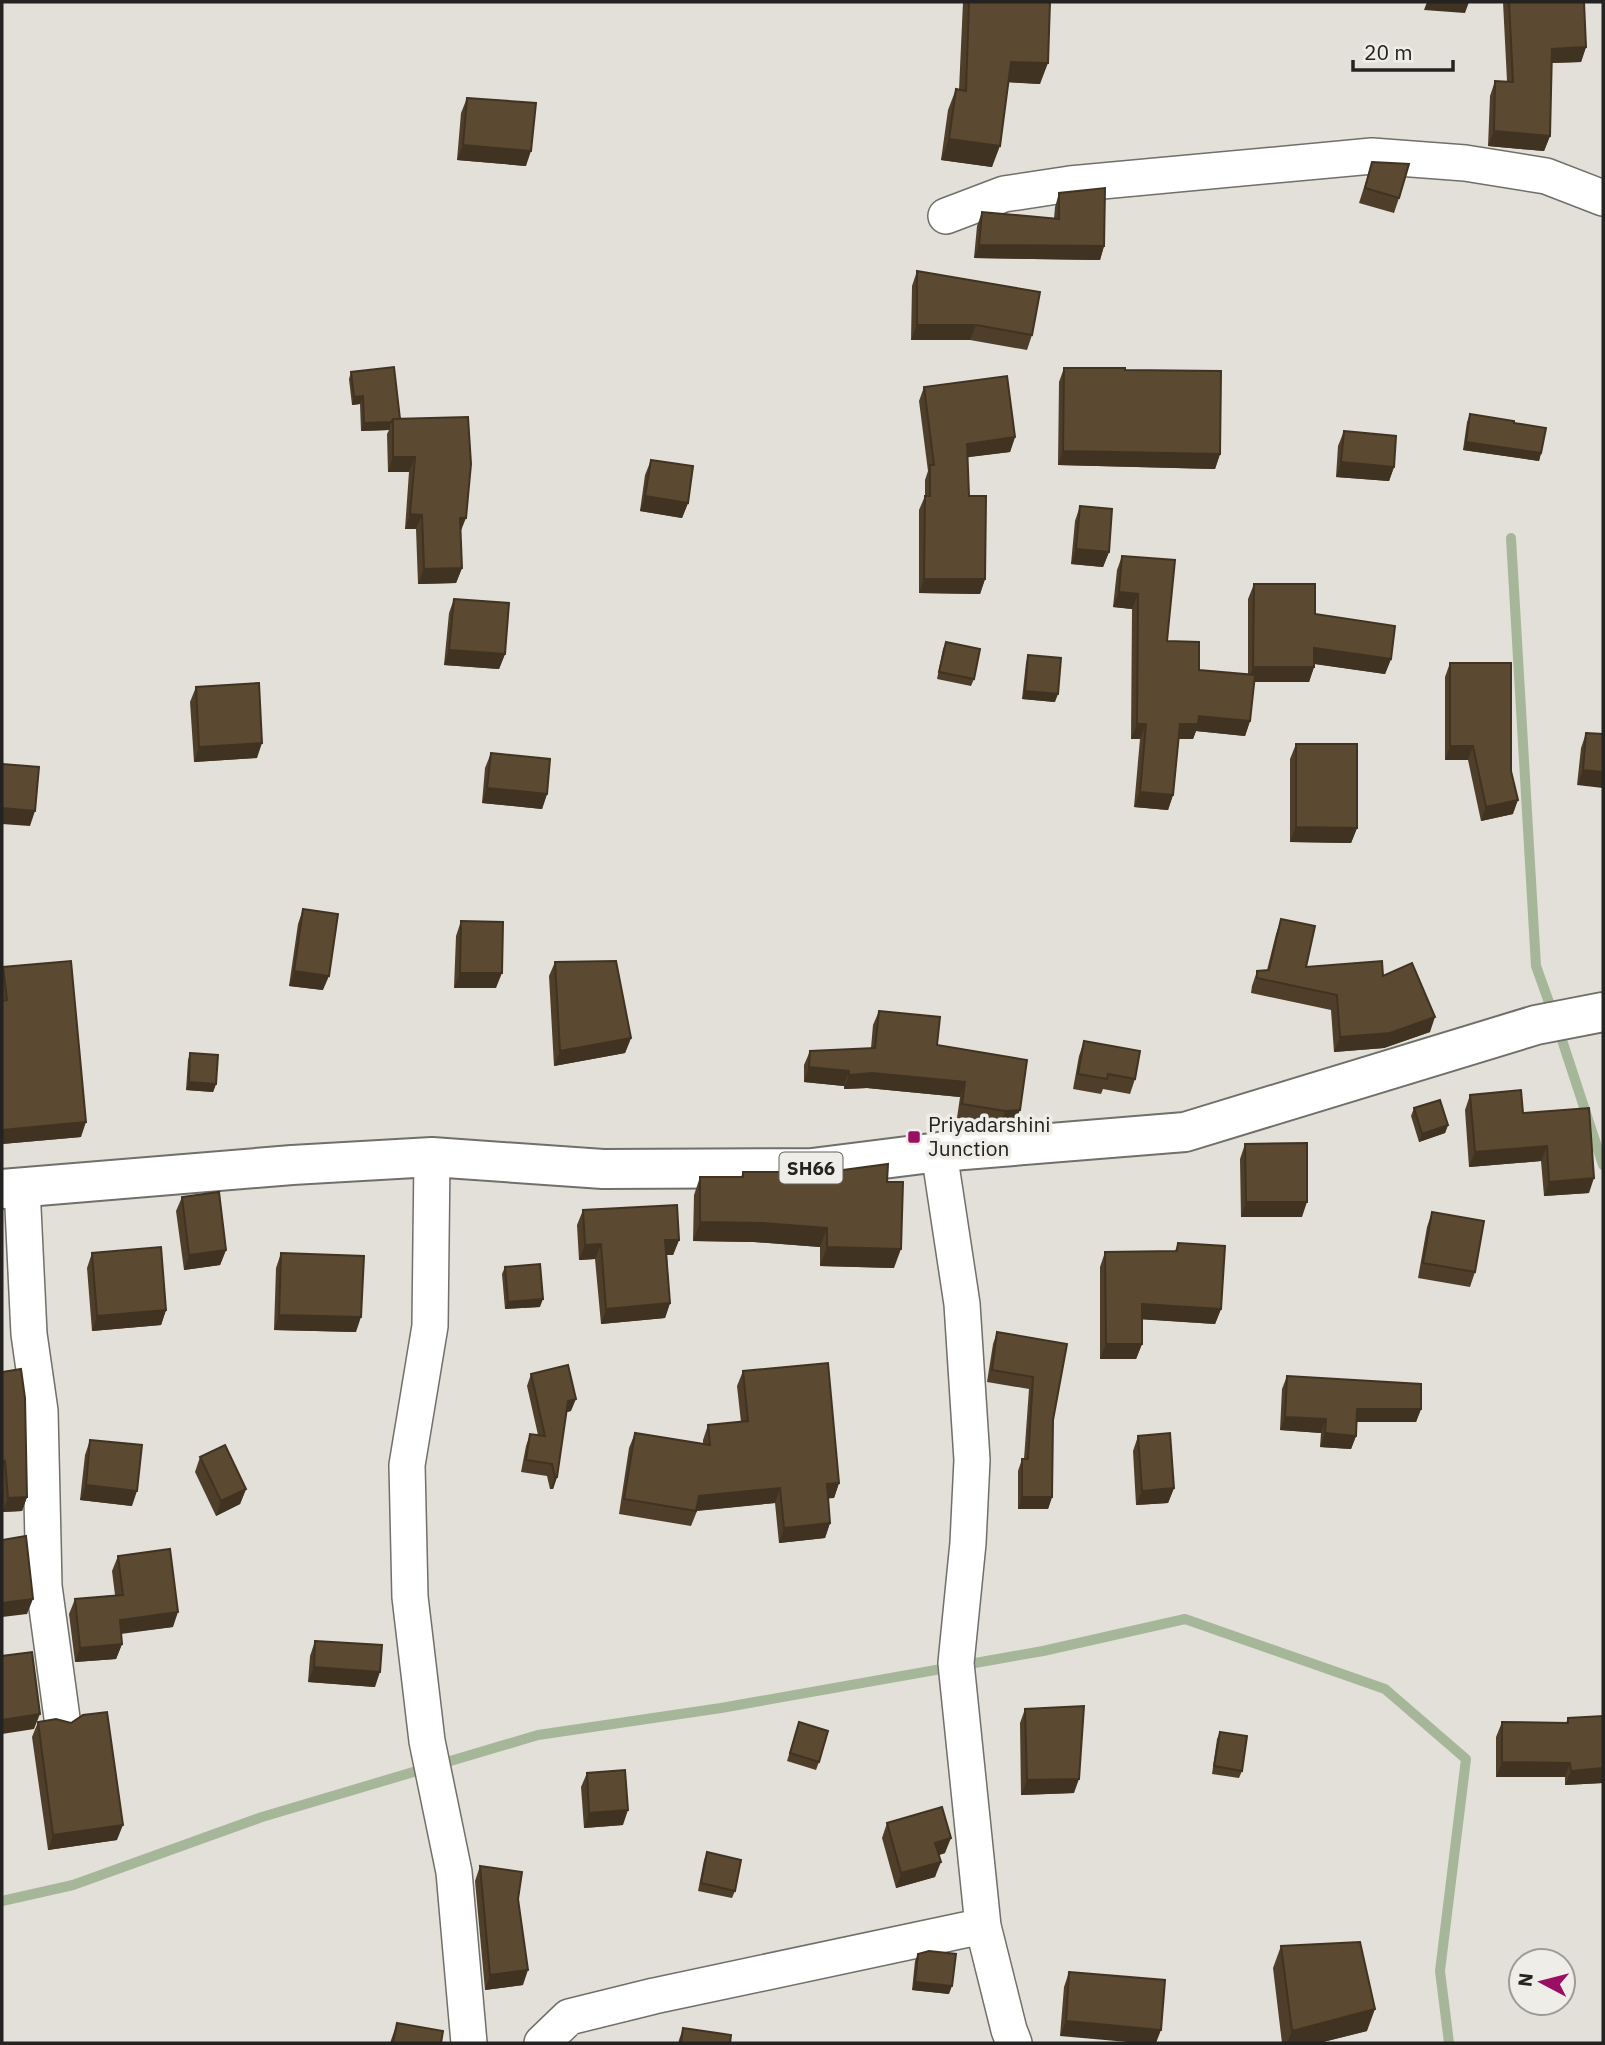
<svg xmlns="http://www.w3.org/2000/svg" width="1605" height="2045" viewBox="0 0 1605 2045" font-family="'IBM Plex Sans',sans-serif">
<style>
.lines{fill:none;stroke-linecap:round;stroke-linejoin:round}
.stream{stroke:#a6b698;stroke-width:10}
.minor-casing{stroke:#706f69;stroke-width:38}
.primary-casing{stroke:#706f69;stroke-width:42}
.minor{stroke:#fff;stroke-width:35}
.primary{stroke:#fff;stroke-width:38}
.wall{fill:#4f3f2a}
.shaded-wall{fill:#403322}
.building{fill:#5c4931;stroke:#403322;stroke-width:2}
.poi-dot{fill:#980f63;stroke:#efede7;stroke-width:2.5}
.labels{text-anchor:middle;stroke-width:7;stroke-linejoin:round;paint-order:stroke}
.shield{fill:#efede7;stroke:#61605c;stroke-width:2}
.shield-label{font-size:19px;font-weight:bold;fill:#242321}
.poi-label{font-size:21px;fill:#242321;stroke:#efede7;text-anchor:start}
</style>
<rect width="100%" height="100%" fill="#e2e0d9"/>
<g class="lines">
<!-- stream -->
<path class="stream" d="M1511,538L1536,966L1550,1005
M1561,1037L1603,1165
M2,1901L73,1885L262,1817L538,1735L721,1708L1043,1651L1185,1619L1385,1689L1466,1759L1440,1971L1449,2043"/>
<defs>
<path id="minor" d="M946,216L1004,194L1070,184L1372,156L1465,163L1546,176L1603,198
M939,1152L962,1304L972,1460L968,1543L956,1663L983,1926L1009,2030L1014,2043
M432,1157L430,1326L407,1465L410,1597L427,1741L454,1872L469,2043
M22,1187L29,1334L40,1411L44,1586L62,1718
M542,2043L569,2017L654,1996L983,1926"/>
<path id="primary" d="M2,1189L292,1165L432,1157L603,1169L812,1168L939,1152L1185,1132L1536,1025L1603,1012"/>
</defs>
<!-- minor casing -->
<use href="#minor" class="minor-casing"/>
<!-- primary casing -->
<use href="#primary" class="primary-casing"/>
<!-- minor -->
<use href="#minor" class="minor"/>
<!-- primary -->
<use href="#primary" class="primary"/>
</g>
<!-- wall -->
<path class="wall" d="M963,2H1050L1040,84L1008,82L992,167L941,160L948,110L956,89L959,90Z
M1503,2H1584L1586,47L1581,62L1552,63L1550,136L1544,151L1488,146L1490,96L1495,81H1507Z
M467,98L526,166L457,160L461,113Z
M1372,162L1399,198L1394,213L1359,203Z
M1059,193L1104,246L1100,260L974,258L977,226L982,212L1054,219L1055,207Z
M917,271L1032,335L1027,350L970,340H911L912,286Z
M1064,368L1125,370L1220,454L1215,469L1058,465L1059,382Z
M351,372L400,419L460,532L462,568L456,583L418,584L416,529H405L409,472H388L387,434L389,430L361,431L360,404L352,405L349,379Z
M924,387L1015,437L1010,452L967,457L969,496L985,579L980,594L919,593V510L925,496V480L928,471L919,401Z
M1470,414L1514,423L1541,453L1539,461L1463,450L1467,422Z
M1344,431L1394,467L1389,481L1336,477L1338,446Z
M651,460L688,503L682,518L640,511L645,475Z
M1080,506L1109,552L1103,567L1071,564L1075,521Z
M1122,556L1167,641L1199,670L1248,674V599L1254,584L1315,614L1391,659L1385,674L1314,664V667L1309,682H1254L1250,721L1245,736L1196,731L1193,739H1179L1173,795L1168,810L1134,807L1140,739H1131L1132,609L1113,607L1117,570Z
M454,599L505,654L499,669L444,665L449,613Z
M946,642L974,679L971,686L937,679L943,649Z
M1028,655L1055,702L1022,699L1026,663Z
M1450,663L1511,771L1513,814L1481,821L1468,760H1445V677Z
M196,687L257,758L194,762L190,702Z
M1586,733L1603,734L1577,785L1581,748Z
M1296,744L1357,828L1351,843L1290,842V759Z
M491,753L547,794L542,809L482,803L485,768Z
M303,909L323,990L289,986L298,924Z
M1281,919L1306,967L1383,976L1430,1032L1384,1048L1334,1052L1331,1010L1251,993L1252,986L1257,971L1267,970L1276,934Z
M461,921L496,988H454L456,936Z
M555,962L631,1038L625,1053L554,1066L549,976Z
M3,967L81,1137L2,1144V972Z
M879,1011L937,1045L1027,1060L1014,1124L999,1125L957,1118L960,1097L867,1088L844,1089V1086L804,1082V1065L810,1051L871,1048L873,1025Z
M1084,1041L1135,1079L1130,1094L1103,1089L1101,1094L1073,1089L1079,1056Z
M190,1053L216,1084L213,1092L186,1090L188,1060Z
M1470,1095L1523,1113L1589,1193L1544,1196L1541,1161L1469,1167L1465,1110Z
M1414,1108L1448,1125L1445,1133L1419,1142L1411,1116Z
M1245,1144L1302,1217H1241L1240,1159Z
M743,1172L887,1182L894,1268L820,1266V1247L754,1242L693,1241L694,1195L700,1177H741Z
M182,1197L226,1250L220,1265L184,1270L176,1211Z
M583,1210L679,1240L673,1255H667L670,1303L665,1318L601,1324L595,1259L579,1260L577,1225Z
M1432,1212L1475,1272L1470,1287L1418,1278L1427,1227Z
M1178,1243L1221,1309L1215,1324L1142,1319V1344L1136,1359H1100V1267L1105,1252L1175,1251Z
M92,1253L166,1310L161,1325L92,1331L87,1268Z
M281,1253L356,1332L274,1330L276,1268Z
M505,1267L540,1307L505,1309L502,1274Z
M997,1332L1067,1344L1053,1420L1052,1497L1048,1509H1018V1471L1022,1459H1024L1029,1389L987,1382L993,1344Z
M743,1371L839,1483L834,1498H828L830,1523L825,1538L779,1543L775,1503L697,1511L691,1526L619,1514L629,1448L635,1433L703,1444V1440L708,1425L741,1422L737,1386Z
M2,1372L27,1497L22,1511L2,1512Z
M531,1374L571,1411L566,1412L557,1477L553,1489H550L547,1476L521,1472L526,1446L530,1434L538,1435L527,1386Z
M1287,1376L1421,1409L1416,1422H1357L1356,1436L1351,1449L1320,1447L1321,1433L1280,1430L1282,1389Z
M1138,1436L1174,1488L1168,1503L1136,1505L1133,1451Z
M90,1440L132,1506L80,1500L85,1455Z
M200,1457L246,1489L240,1504L216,1516L195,1472Z
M118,1556L173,1627L121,1634L122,1644L116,1659L75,1662L69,1614L75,1599L115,1595L112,1571Z
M315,1641L375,1687L308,1682L310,1656Z
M1025,1709L1074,1793L1021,1795L1020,1723Z
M1603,1716V1783L1565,1785V1777H1496V1737L1502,1722L1566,1723L1568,1718Z
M38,1722L71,1723L117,1840L48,1850L32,1737Z
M799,1722L819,1762L816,1770L787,1761Z
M1220,1732L1242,1771L1239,1778L1212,1774L1217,1739Z
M587,1773L623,1825L584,1828L581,1787Z
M887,1823L945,1853L939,1855L935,1877L896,1888L882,1838Z
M707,1852L735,1891L732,1898L698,1891L704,1860Z
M480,1866L518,1899L523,1985L485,1990L475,1881Z
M1281,1946L1367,2031L1319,2043H1282L1273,1968Z
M918,1954L949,1994L912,1990L915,1961Z
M1069,1972L1165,1980L1060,2036L1064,1987Z
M397,2023L441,2043H390Z
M683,2028L730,2043H678Z"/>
<!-- shaded-wall -->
<path class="shaded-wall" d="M1427,2H1469L1465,13L1424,10Z
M1586,47L1581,62L1547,63L1552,49Z
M1011,62L1048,63L1040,84L1004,82Z
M1494,131L1550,136L1544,151L1488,146Z
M949,139L1000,146L992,167L941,160Z
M463,145L531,151L526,166L457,160Z
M979,245L1104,246L1100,260L974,258Z
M917,325H976L970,340H911Z
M363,396L360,404L352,405L354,397Z
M391,422L389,430L361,431L364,423Z
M1015,437L1010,452L962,458L967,444Z
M1466,442L1541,453L1539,461L1463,450Z
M1063,451L1220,454L1215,469L1058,465Z
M393,457H415L409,472H388Z
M1341,462L1394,467L1389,481L1336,477Z
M645,496L688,503L682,518L640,511Z
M410,514L422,515L416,529H405Z
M460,518H466L460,533Z
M1076,549L1109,552L1103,567L1071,564Z
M462,568L456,583L418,584L424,569Z
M924,579H985L980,594L919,593Z
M1119,592L1138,594L1132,609L1113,607Z
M1314,648L1391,659L1385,674L1309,663Z
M449,650L505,654L499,669L444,665Z
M1253,667H1314L1309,682H1248Z
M1025,691L1058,694L1055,702L1022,699Z
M1199,716L1250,721L1245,736L1196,731L1193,739H1175L1180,724Z
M1137,724H1146L1140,739H1131Z
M262,743L257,758L194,762L199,747Z
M1450,746H1473L1468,760H1445Z
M1583,770L1603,772V788L1577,785Z
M487,788L547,794L542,809L482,803Z
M1140,792L1173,795L1168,810L1134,807Z
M1518,800L1513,814L1481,821L1486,807Z
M2,808L35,811L30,826L2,824Z
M1296,827L1357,828L1351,843L1290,842Z
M294,971L329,976L323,990L289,986Z
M460,973H502L496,988H454Z
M1435,1017L1430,1032L1384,1048L1334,1052L1340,1037Z
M631,1038L625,1053L554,1066L560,1051Z
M809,1067L849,1071L844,1086L804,1082Z
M872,1073L965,1082L960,1097L867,1088L844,1089L849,1075Z
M189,1082L216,1084L213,1092L186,1090Z
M1020,1110L1014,1124L999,1125L1005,1111Z
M86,1122L81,1137L2,1144V1130Z
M1448,1125L1445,1133L1419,1142L1422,1134Z
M1547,1146L1541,1161L1469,1167L1475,1152Z
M1594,1178L1589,1193L1544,1196L1549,1182Z
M1246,1202H1307L1302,1217H1241Z
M700,1222L761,1223L827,1228L820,1247L754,1242L693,1241Z
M665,1240H679L673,1255H660Z
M601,1244L595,1259L579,1260L585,1245Z
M827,1247L901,1249L894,1268L820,1266Z
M226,1250L220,1265L184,1270L189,1255Z
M543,1299L540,1307L505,1309L508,1302Z
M670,1303L665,1318L601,1324L606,1309Z
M1142,1304L1221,1309L1215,1324L1136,1319Z
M166,1310L161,1325L92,1331L97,1316Z
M279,1315L361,1317L356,1332L274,1330Z
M1106,1344H1142L1136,1359H1100Z
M576,1399L571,1411L563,1413L568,1401Z
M1357,1409H1421L1416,1422H1353Z
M1285,1417L1326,1419L1321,1433L1280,1430Z
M1325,1433L1356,1436L1351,1449L1320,1447Z
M2,1460L5,1461L2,1470Z
M555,1477H557L553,1489H550Z
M839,1483L834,1498L821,1499L827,1484Z
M86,1485L137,1491L132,1506L80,1500Z
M780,1488L775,1503L694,1511L699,1496Z
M1174,1488L1168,1503L1136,1505L1142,1491Z
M246,1489L240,1504L216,1516L221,1501Z
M27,1497L22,1511L2,1512L8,1498Z
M1022,1497H1052L1048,1509H1018Z
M830,1523L825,1538L779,1543L784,1528Z
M33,1599L27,1614L2,1617V1603Z
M178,1612L173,1627L114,1634L120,1620Z
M122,1644L116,1659L75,1662L80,1648Z
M314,1667L380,1672L375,1687L308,1682Z
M40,1714L34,1729L2,1734V1720Z
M1502,1762L1570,1763L1565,1777H1496Z
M1603,1768V1783L1565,1785L1571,1771Z
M1079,1779L1074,1793L1021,1795L1027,1780Z
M628,1810L623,1825L584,1828L589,1813Z
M123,1825L117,1840L48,1850L53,1835Z
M951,1838L945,1853L930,1858L935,1843Z
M941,1862L935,1877L896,1888L901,1873Z
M528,1970L523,1985L485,1990L490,1975Z
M915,1982L952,1986L949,1994L912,1990Z
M1375,2009L1367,2031L1319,2043H1287L1292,2031Z
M1066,2021L1161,2030L1156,2043H1139L1060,2036Z"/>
<!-- building -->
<path class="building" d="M969,2H1050L1048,63L1011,62L1000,146L949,139L956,89L966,91Z
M1509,2H1584L1586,47L1552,49L1550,136L1494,131L1495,81L1513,82Z
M467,98L536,103L531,151L463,145Z
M1372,162L1409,164L1399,198L1365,188Z
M1105,188L1104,246L979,245L982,212L1059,219V193Z
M917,271L1040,292L1032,335L976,325H917Z
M394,367L400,419H393L391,422L364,423L363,396L354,397L351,372Z
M1064,368H1125V370L1221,371L1220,454L1063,451Z
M1007,376L1015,437L967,444L969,496H986L985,579H924L925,496H930V465H934L924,387Z
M1470,414L1514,421V423L1546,428L1541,453L1466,442Z
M468,417L471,464L466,518H460L462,568L424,569L422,515L410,514L415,457H393V419Z
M1344,431L1396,436L1394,467L1341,462Z
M651,460L693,466L688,503L645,496Z
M1080,506L1112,509L1109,552L1076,549Z
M1122,556L1175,560L1167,641L1199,642V670L1255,675L1250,721L1199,716L1198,724H1180L1173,795L1140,792L1146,724H1137L1138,594L1119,592Z
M1254,584H1315V614L1395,626L1391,659L1314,648V667H1253Z
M454,599L509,603L505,654L449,650Z
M946,642L980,649L974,679L939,672Z
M1028,655L1061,658L1058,694L1025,691Z
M1450,663H1511V771L1518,800L1486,807L1473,746H1450Z
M259,683L262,743L199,747L196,687Z
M1586,733L1603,734V772L1583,770Z
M1296,744H1357V828L1296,827Z
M491,753L550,759L547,794L487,788Z
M2,764L39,767L35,811L2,808Z
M303,909L338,914L329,976L294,971Z
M1281,919L1315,926L1306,967L1382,961L1383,976L1412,963L1435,1017L1390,1033L1340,1037L1337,995L1257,978V971L1269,970Z
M461,921L503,922L502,973H460Z
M71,961L86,1122L2,1130V1001L7,1000L3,967Z
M616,961L631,1038L560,1051L555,962Z
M879,1011L940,1017L937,1045L1027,1060L1020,1110L1005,1111L962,1104L965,1082L872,1073L849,1075V1071L809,1067L810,1051L875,1048Z
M1084,1041L1140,1051L1135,1079L1108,1074L1107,1079L1078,1074Z
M190,1053L218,1055L216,1084L189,1082Z
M1521,1090L1523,1113L1589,1108L1594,1178L1549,1182L1547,1146L1475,1152L1470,1095Z
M1440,1100L1448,1125L1422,1134L1414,1108Z
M1307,1143V1202H1246L1245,1144Z
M888,1164L887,1182H903L901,1249L827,1247V1228L761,1223L700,1222V1177H743V1172H828Z
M219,1192L226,1250L189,1255L182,1197Z
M677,1205L679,1240H665L670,1303L606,1309L601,1244L585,1245L583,1210Z
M1432,1212L1484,1221L1475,1272L1423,1263Z
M1178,1243L1225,1246L1221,1309L1142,1304V1344H1106L1105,1252L1177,1251Z
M161,1247L166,1310L97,1316L92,1253Z
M281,1253L364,1256L361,1317L279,1315Z
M540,1264L543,1299L508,1302L505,1267Z
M997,1332L1067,1344L1053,1420L1052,1497H1022V1459H1028L1033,1377L992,1370Z
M828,1363L839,1483L827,1484L830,1523L784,1528L780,1488L699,1496L696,1511L624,1499L635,1433L710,1445L708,1425L748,1421L743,1371Z
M568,1365L576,1399L568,1401L557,1477H555L552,1464L526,1460L530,1434L545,1436L531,1374Z
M21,1369L25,1398L27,1497L8,1498L5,1461L2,1460V1372Z
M1287,1376L1421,1384V1409H1357L1356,1436L1325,1433L1326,1419L1285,1417Z
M1170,1433L1174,1488L1142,1491L1138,1436Z
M90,1440L142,1445L137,1491L86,1485Z
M225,1445L246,1489L221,1501L200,1457Z
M26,1536L33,1599L2,1603V1540Z
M170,1549L178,1612L120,1620L122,1644L80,1648L75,1599L123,1595L118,1556Z
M315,1641L382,1645L380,1672L314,1667Z
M32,1652L40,1714L2,1720V1656Z
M1084,1706L1079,1779L1027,1780L1025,1709Z
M107,1712L123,1825L53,1835L38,1722L56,1719L71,1723L83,1715Z
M1603,1716V1768L1571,1771L1570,1763L1502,1762V1722L1568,1723V1718Z
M799,1722L828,1731L819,1762L790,1753Z
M1220,1732L1247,1736L1242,1771L1214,1766Z
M625,1770L628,1810L589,1813L587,1773Z
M942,1807L951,1838L935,1843L941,1862L901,1873L887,1823Z
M707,1852L741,1860L735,1891L701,1883Z
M480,1866L522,1872L518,1899L528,1970L490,1975Z
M1360,1942L1375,2009L1292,2031L1281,1946Z
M929,1951L956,1954L952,1986L915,1982L918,1954Z
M1069,1972L1165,1980L1161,2030L1066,2021Z
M397,2023L443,2031L441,2043H393Z
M683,2028L731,2035L730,2043H681Z"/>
<!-- markers -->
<rect class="poi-dot" x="907" y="1130" width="14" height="14" rx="3.5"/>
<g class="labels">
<!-- shield labels -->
<rect class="shield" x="779.5" y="1152.5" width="63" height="31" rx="5"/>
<g class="shield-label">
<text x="811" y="1175">SH66</text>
</g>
<!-- poi labels -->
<g class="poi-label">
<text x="928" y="1132">Priyadarshini<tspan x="928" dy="24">Junction</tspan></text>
</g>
</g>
<!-- border -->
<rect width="1605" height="2045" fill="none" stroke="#242321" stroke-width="7"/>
<!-- north arrow -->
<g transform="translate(1542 1982) rotate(277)"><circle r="33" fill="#efede7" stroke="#9e9c98" stroke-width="2"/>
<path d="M0-5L12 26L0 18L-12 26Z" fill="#980f63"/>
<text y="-10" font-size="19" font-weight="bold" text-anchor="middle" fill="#242321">N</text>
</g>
<!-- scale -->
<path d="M1353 60v10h100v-10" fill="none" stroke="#242321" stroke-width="3.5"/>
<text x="1364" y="60" font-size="21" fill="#242321" stroke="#efede7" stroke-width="5" paint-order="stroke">20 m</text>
</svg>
